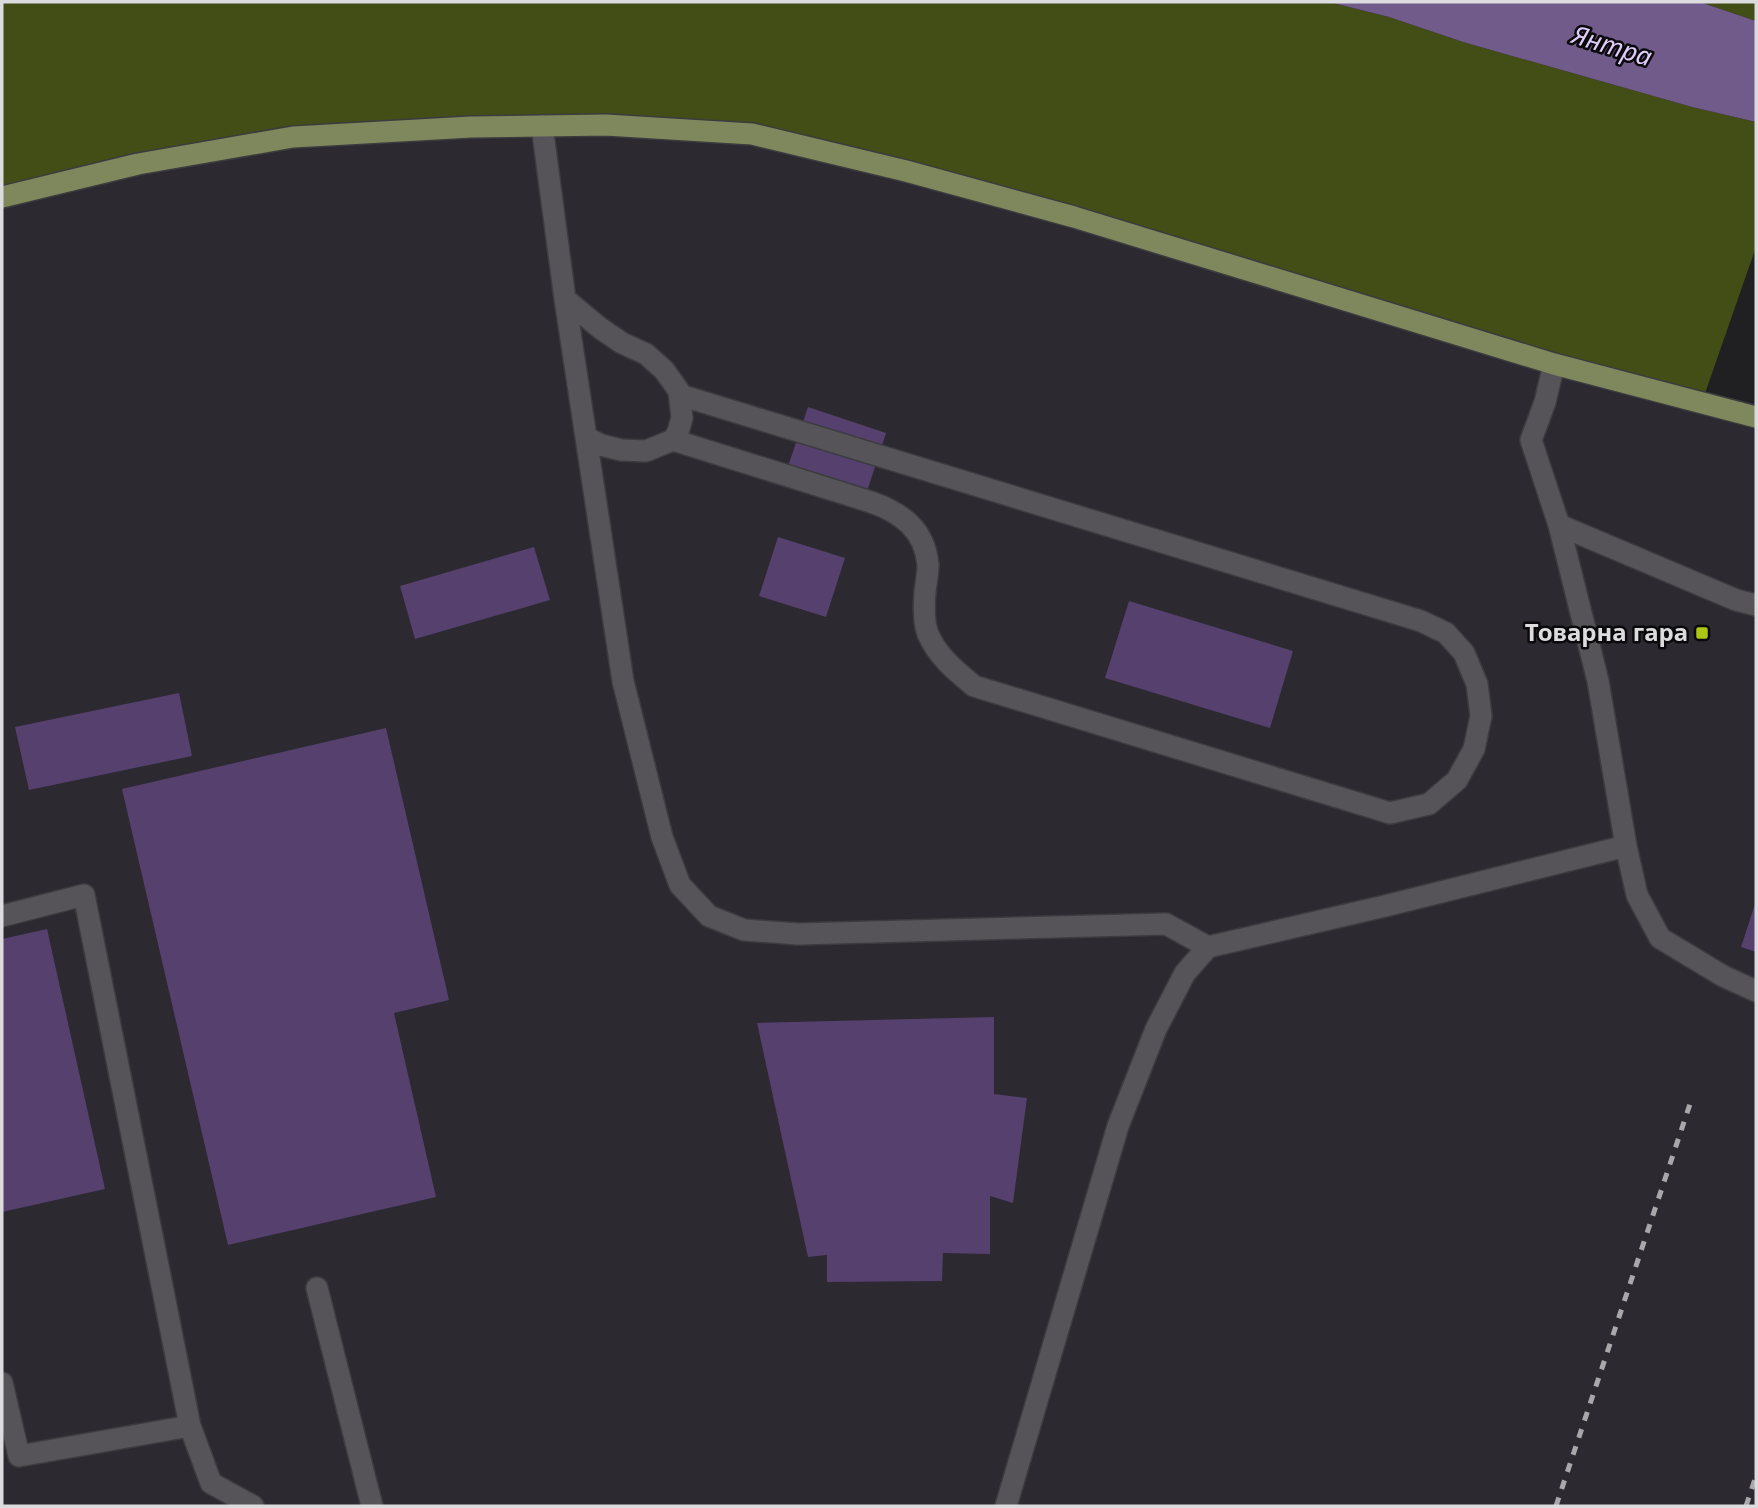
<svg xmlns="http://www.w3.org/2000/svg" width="1758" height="1508" viewBox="0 0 1758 1508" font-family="'Noto Sans',sans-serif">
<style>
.built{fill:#2c2931}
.forest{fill:#434d16}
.water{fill:#705b8a}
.building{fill:#55406e}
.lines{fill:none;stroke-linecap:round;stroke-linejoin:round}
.minor-casing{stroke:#3c3c3e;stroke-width:24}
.major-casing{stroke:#3c3c3e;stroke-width:24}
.minor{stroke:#565458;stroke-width:21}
.major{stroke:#7f885c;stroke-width:21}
.rail{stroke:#a8a8aa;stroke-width:5;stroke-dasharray:9 9;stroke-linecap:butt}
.poi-dot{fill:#acc613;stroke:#0a090b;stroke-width:2.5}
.labels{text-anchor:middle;stroke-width:5;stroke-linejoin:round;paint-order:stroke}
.poi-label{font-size:24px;font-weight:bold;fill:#dcdcde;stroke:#0a090b;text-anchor:end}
.water-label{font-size:26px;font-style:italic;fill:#dfccf9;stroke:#0a090b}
</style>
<rect width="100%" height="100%" fill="#201f22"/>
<!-- built -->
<path class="built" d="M752,134L1756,417V1506H2V197L293,137Z"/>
<!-- forest -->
<path class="forest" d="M2,2H1329L1389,17L1463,42L1692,107L1756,122V247L1702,402L752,134L293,137L2,197Z
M1700,2H1756V21Z"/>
<!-- water -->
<path class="water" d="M1329,2H1700L1756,21V122L1692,107L1463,42L1389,17Z"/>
<!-- building -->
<path class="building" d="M808,407L886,433L861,510L782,484Z
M778,537L845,558L826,617L759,596Z
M534,547L550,600L415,639L400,586Z
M1129,601L1293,651L1270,728L1105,678Z
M179,693L192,756L29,790L15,727Z
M386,728L449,1000L394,1013L436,1197L228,1245L122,789Z
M1756,901V952L1741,947Z
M47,929L105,1189L2,1212V939Z
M994,1017V1094L1027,1098L1013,1203L990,1196V1254L943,1253L942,1281L827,1282V1255L808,1257L757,1023Z"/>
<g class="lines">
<defs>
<path id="minor" d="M542,126L565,299L623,681L662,837L680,885L709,916L744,930L798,934L1166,924L1208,947
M565,299L600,328L622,343L646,354L664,370L679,391L682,418L678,432L673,440L646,451L621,450L601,445L587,438
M1554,364L1545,402L1531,440L1559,525L1736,600L1756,605
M673,440L871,502C902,513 925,530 928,565C928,574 926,583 925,592C924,605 923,622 928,634C938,657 956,671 974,686L1390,813L1429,804L1457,780L1474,749L1481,716L1477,684L1464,653L1446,633L1421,621L680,395
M1559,525L1598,681L1626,846L1637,895L1660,938L1723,976L1756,991
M2,916L84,895L190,1426L211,1483L253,1506
M317,1288L372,1506
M2,1383L19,1456L190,1426
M1006,1506L1118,1126L1156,1029L1185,973L1208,947L1385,906L1626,846"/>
<path id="major" d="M2,197L138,164L293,137L471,127L606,125L752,134L906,171L1074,217L1554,364L1756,417"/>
</defs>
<!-- minor casing -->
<use href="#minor" class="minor-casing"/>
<!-- major casing -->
<use href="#major" class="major-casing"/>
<!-- minor -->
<use href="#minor" class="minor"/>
<!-- major -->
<use href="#major" class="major"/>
<!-- rail -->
<path class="rail" d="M1556,1506L1690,1104
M1746,1506L1756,1476"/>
</g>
<!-- markers -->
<rect class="poi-dot" x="1695" y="626" width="14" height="14" rx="3.5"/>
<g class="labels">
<!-- poi labels -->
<g class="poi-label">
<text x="1688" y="641">Товарна гара</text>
</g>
<!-- water labels -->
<g class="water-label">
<text transform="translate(1612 46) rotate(17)" y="9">Янтра</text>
</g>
</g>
<!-- border -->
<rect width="1758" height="1508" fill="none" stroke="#dcdcde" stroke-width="7"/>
</svg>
